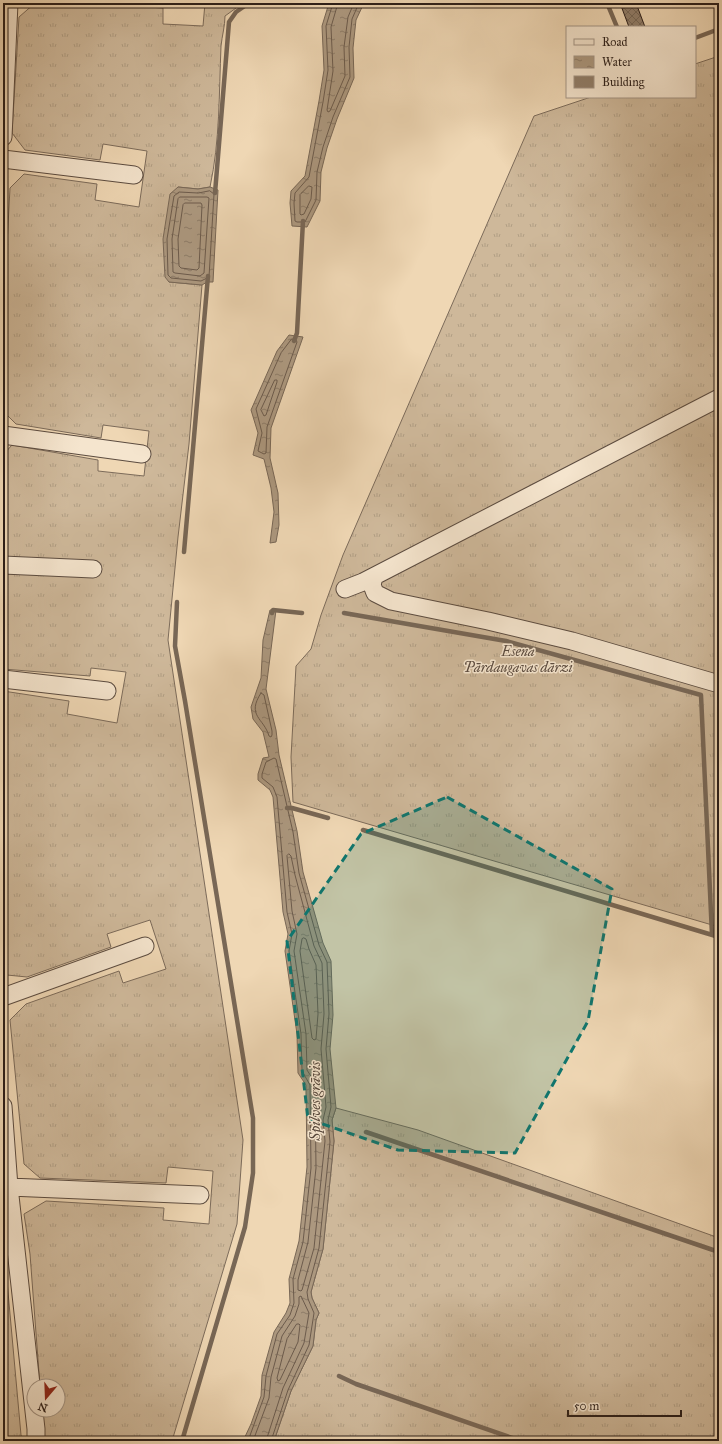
<svg xmlns="http://www.w3.org/2000/svg" width="722" height="1444" viewBox="0 0 722 1444" font-family="'IM FELL Great Primer',serif">
<style>
.grass{fill:url(#grass-tufts);stroke:#7c6b5a}
.water{fill:url(#water-ripples);stroke:#786756}
.lines{fill:none;stroke-linecap:round;stroke-linejoin:round}
.shore{stroke:#6c5b4c;stroke-width:1}
.stream{stroke:#786756;stroke-width:4.5}
.building{fill:url(#building-cross-hatch);stroke:#2b1e19}
.minor-casing{stroke:#5c4c40;stroke-width:19}
.minor{stroke:#f5e5ce;stroke-width:17}
.marked{fill:#0f766e;fill-opacity:0.2;stroke:#0f766e;stroke-width:3;stroke-dasharray:8 5;stroke-linejoin:round}
.labels{text-anchor:middle;stroke-width:3;stroke-linejoin:round;paint-order:stroke}
.park-label{font-size:14px;font-style:italic;fill:#5c4c40;stroke:#f5e5ce}
.water-label{font-size:15px;font-style:italic;fill:#58493d;stroke:#f5e5ce}
</style>
<defs>
<pattern id="grass-tufts" width="24" height="20" patternUnits="userSpaceOnUse"><rect width="24" height="20" fill="#ceb89a"/><path d="M3 7l-1-3M5 7V3M7 7l1-3M15 17l-1-3M17 17v-4M19 17l1-3" fill="none" stroke="#b19e84"/></pattern>
<pattern id="water-ripples" width="26" height="14" patternUnits="userSpaceOnUse"><rect width="26" height="14" fill="#ac987f"/><path d="M2 4q2-2 4 0t4 0M15 11q2-2 4 0t4 0" fill="none" stroke="#8c7b67"/></pattern>
<pattern id="building-cross-hatch" width="8" height="8" patternUnits="userSpaceOnUse"><rect width="8" height="8" fill="#917e6a"/><path d="M0 0l8 8M0 8l8-8" fill="none" stroke="#776756"/></pattern>
</defs>
<rect width="100%" height="100%" fill="#efd7b4"/>
<filter id="stains"><feTurbulence type="fractalNoise" baseFrequency=".005" numOctaves="4"/><feColorMatrix values="0 0 0 0 .2 0 0 0 0 .09 0 0 0 0 .02 0 0 0 .5 -.17"/></filter>
<radialGradient id="worn" r=".72"><stop offset=".6" stop-color="#630" stop-opacity="0"/><stop offset="1" stop-color="#630" stop-opacity=".3"/></radialGradient>
<!-- grass -->
<path class="grass" d="M35,3H88L163,8V24L203,26L205,3H243L225,16C225,26 222,36 221,46C219,93 220,141 210,187L198,189L178,187L169,282L202,285L189,444L178,537L168,640L243,1140L237,1224L172,1441H41L40,1410H58V1386H40L30,1254L24,1214L46,1201L164,1208L163,1220L209,1224L213,1171L168,1167L166,1183L40,1178L24,1164L10,1020L26,1004L119,971L123,983L166,969L150,920L107,934L111,947L27,977L7,975L3,934V691L69,701L67,714L117,723L126,672L91,668L90,676L3,669V455L12,445L98,460V471L144,476L149,431L103,425L101,438L16,424L3,411V321L10,188L24,174L97,184L95,200L139,207L147,151L103,144L100,160L25,150L12,133L19,17Z
M719,56V927L293,802L291,757L296,666L311,649L321,615L343,555L534,116L591,97H695V64Z
M336,1108L418,1130L719,1238V1441H274L291,1391L313,1346L316,1320L319,1313L312,1298L311,1292L323,1249L334,1141L332,1120Z
M3,1237L21,1435L23,1441H3Z"/>
<!-- water -->
<path class="water" d="M329,3H364L356,20L353,48L354,78L337,119L327,148L321,172L320,201L307,227L292,226L290,203L291,191L305,176L319,101L324,70L322,26Z
M178,187L198,189L210,187L218,190L213,282H207L202,285L169,282L165,277L163,239L170,194Z
M289,335L303,337L271,428L270,458L278,493L279,525L276,542L270,543L274,512L271,488L264,459L253,455L258,433L251,410L277,351Z
M270,610H276L266,689L276,730L279,755L297,831L303,872L323,943L331,961L333,1015L330,1049L336,1108L332,1120L334,1141L323,1249L311,1292L312,1298L319,1313L316,1320L313,1346L291,1391L274,1441H243L251,1424L261,1396L262,1375L274,1332L286,1313L290,1303L289,1279L299,1241L307,1167L306,1085L298,1073L297,1034L285,951L288,934L283,912L273,797L270,790L258,780V774L263,758L269,757L263,732L253,719L251,707L261,678L263,640Z"/>
<g class="lines">
<!-- shore -->
<path class="shore" d="M333,3L326,26L328,70L323,102L309,177L295,193L294,203L295,221L297,222H305L316,200L317,172L323,147L333,117L350,77L349,47L352,19L359,3
M338,3L331,27L333,71L327,110L328,112L330,111L345,76L344,47L348,17L354,3
M309,186L312,187L311,199L304,214L301,215L300,214V195Z
M210,191L214,194L209,277L201,281L171,278L168,275L167,239L174,196L179,192L198,193Z
M180,197H207L209,198L204,273L200,276L175,273L173,272L172,239L178,199Z
M185,203H201L202,205L199,268L197,270L181,268L179,266L178,239L183,205Z
M292,339L296,340L297,342L267,427L266,453L264,454L258,451L262,433L256,409L281,353Z
M275,380H277V382L266,415L264,416L261,410Z
M261,693L264,695L272,731V735L271,737L269,736C264,718 246,716 261,693Z
M289,854L291,856L295,875L314,946L322,963L324,1014L321,1049L326,1107L323,1120L325,1141L314,1248L302,1290L301,1291L298,1290V1280L308,1242L316,1168L315,1085L314,1081L307,1070L306,1034L294,951L297,934L292,911L287,856Z
M304,938L306,939L309,949L316,965L318,1014L316,1039L314,1040L312,1038L300,951L302,939Z
M297,1324H299L300,1325L298,1342L280,1380L278,1381L277,1378L287,1339Z
M248,1441L264,1397L266,1376L277,1334L290,1315L294,1303L293,1279L303,1242L311,1168L310,1085L302,1071L301,1034L289,951L292,934L287,912L277,797L273,787L262,778V774L266,762L274,758L276,759L293,832L299,873L319,945L327,962L329,1014L326,1049L331,1107L328,1120L330,1142L319,1248L307,1292L308,1299L314,1313L309,1345L288,1390L271,1441
M253,1441L269,1398L271,1377L282,1336L295,1316L299,1304V1297L301,1296L309,1313L304,1343L283,1388L266,1441"/>
<!-- stream -->
<path class="stream" d="M607,3L617,27
M695,38L719,29
M215,193L229,22L236,12L249,3
M294,341L297,333L303,221
M184,552L208,276
M177,602L175,646L185,701L253,1118V1173L245,1227L182,1441
M272,613L273,610L302,613
M344,613L506,641L701,695L712,935
M287,808H292L328,818
M363,830L719,937
M366,1132L719,1252
M339,1376L356,1384L521,1441"/>
</g>
<!-- building -->
<path class="building" d="M620,3H636L645,27H629Z"/>
<g class="lines">
<defs>
<path id="minor" d="M3,137L9,3
M3,159L134,175
M3,435L142,454
M3,565L93,569
M374,577L372,585L375,593L391,601L488,621L572,641L719,684
M345,589L363,582L719,398
M3,679L107,691
M3,997L145,946
M3,1106L9,1187L36,1429V1441
M9,1187L200,1195"/>
</defs>
<!-- minor casing -->
<use href="#minor" class="minor-casing"/>
<!-- minor -->
<use href="#minor" class="minor"/>
</g>
<!-- marked area -->
<path class="marked" d="M447,797L612,889L588,1021L515,1153L398,1150L308,1119L287,941L361,834Z"/>
<g class="labels">
<!-- park labels -->
<g class="park-label">
<text x="518" y="656">Esena<tspan x="518" dy="16">Pārdaugavas dārzi</tspan></text>
</g>
<!-- water labels -->
<g class="water-label">
<text transform="translate(315 1101) rotate(-90)" y="5">Spilves grāvis</text>
</g>
</g>
<!-- margin -->
<rect width="722" height="1444" fill="none" stroke="#efd7b4" stroke-width="16"/>
<rect x="4" y="4" width="714" height="1436" fill="none" stroke="#2b1e19" stroke-width="2"/>
<rect x="8" y="8" width="706" height="1428" fill="none" stroke="#2b1e19"/>
<!-- legend -->
<rect x="566" y="26" width="130" height="72" fill="#f5e5ce" stroke="#a49586"/>
<rect x="574" y="39" width="20" height="6" fill="#f5e5ce" stroke="#a49586"/>
<text x="602" y="46" font-size="12" fill="#2b1e19">Road</text>
<rect x="574" y="56" width="20" height="12" fill="url(#water-ripples)" stroke="#a49586"/>
<text x="602" y="66" font-size="12" fill="#2b1e19">Water</text>
<rect x="574" y="76" width="20" height="12" fill="#917e6a" stroke="#a49586"/>
<text x="602" y="86" font-size="12" fill="#2b1e19">Building</text>
<!-- north arrow -->
<g transform="translate(46 1398) rotate(199)"><circle r="19" fill="#f5e5ce" stroke="#a49586"/>
<path d="M0-3L7 15L0 10L-7 15Z" fill="#8f2418"/>
<text y="-6" font-size="11" font-weight="bold" text-anchor="middle" fill="#2b1e19">N</text>
</g>
<!-- scale -->
<path d="M568 1410v6h113v-6" fill="none" stroke="#2b1e19" stroke-width="2"/>
<text x="574" y="1410" font-size="12" fill="#2b1e19" stroke="#f5e5ce" stroke-width="3" paint-order="stroke">50 m</text>
<rect width="100%" height="100%" filter="url(#stains)"/>
<rect width="100%" height="100%" fill="url(#worn)"/>
</svg>
